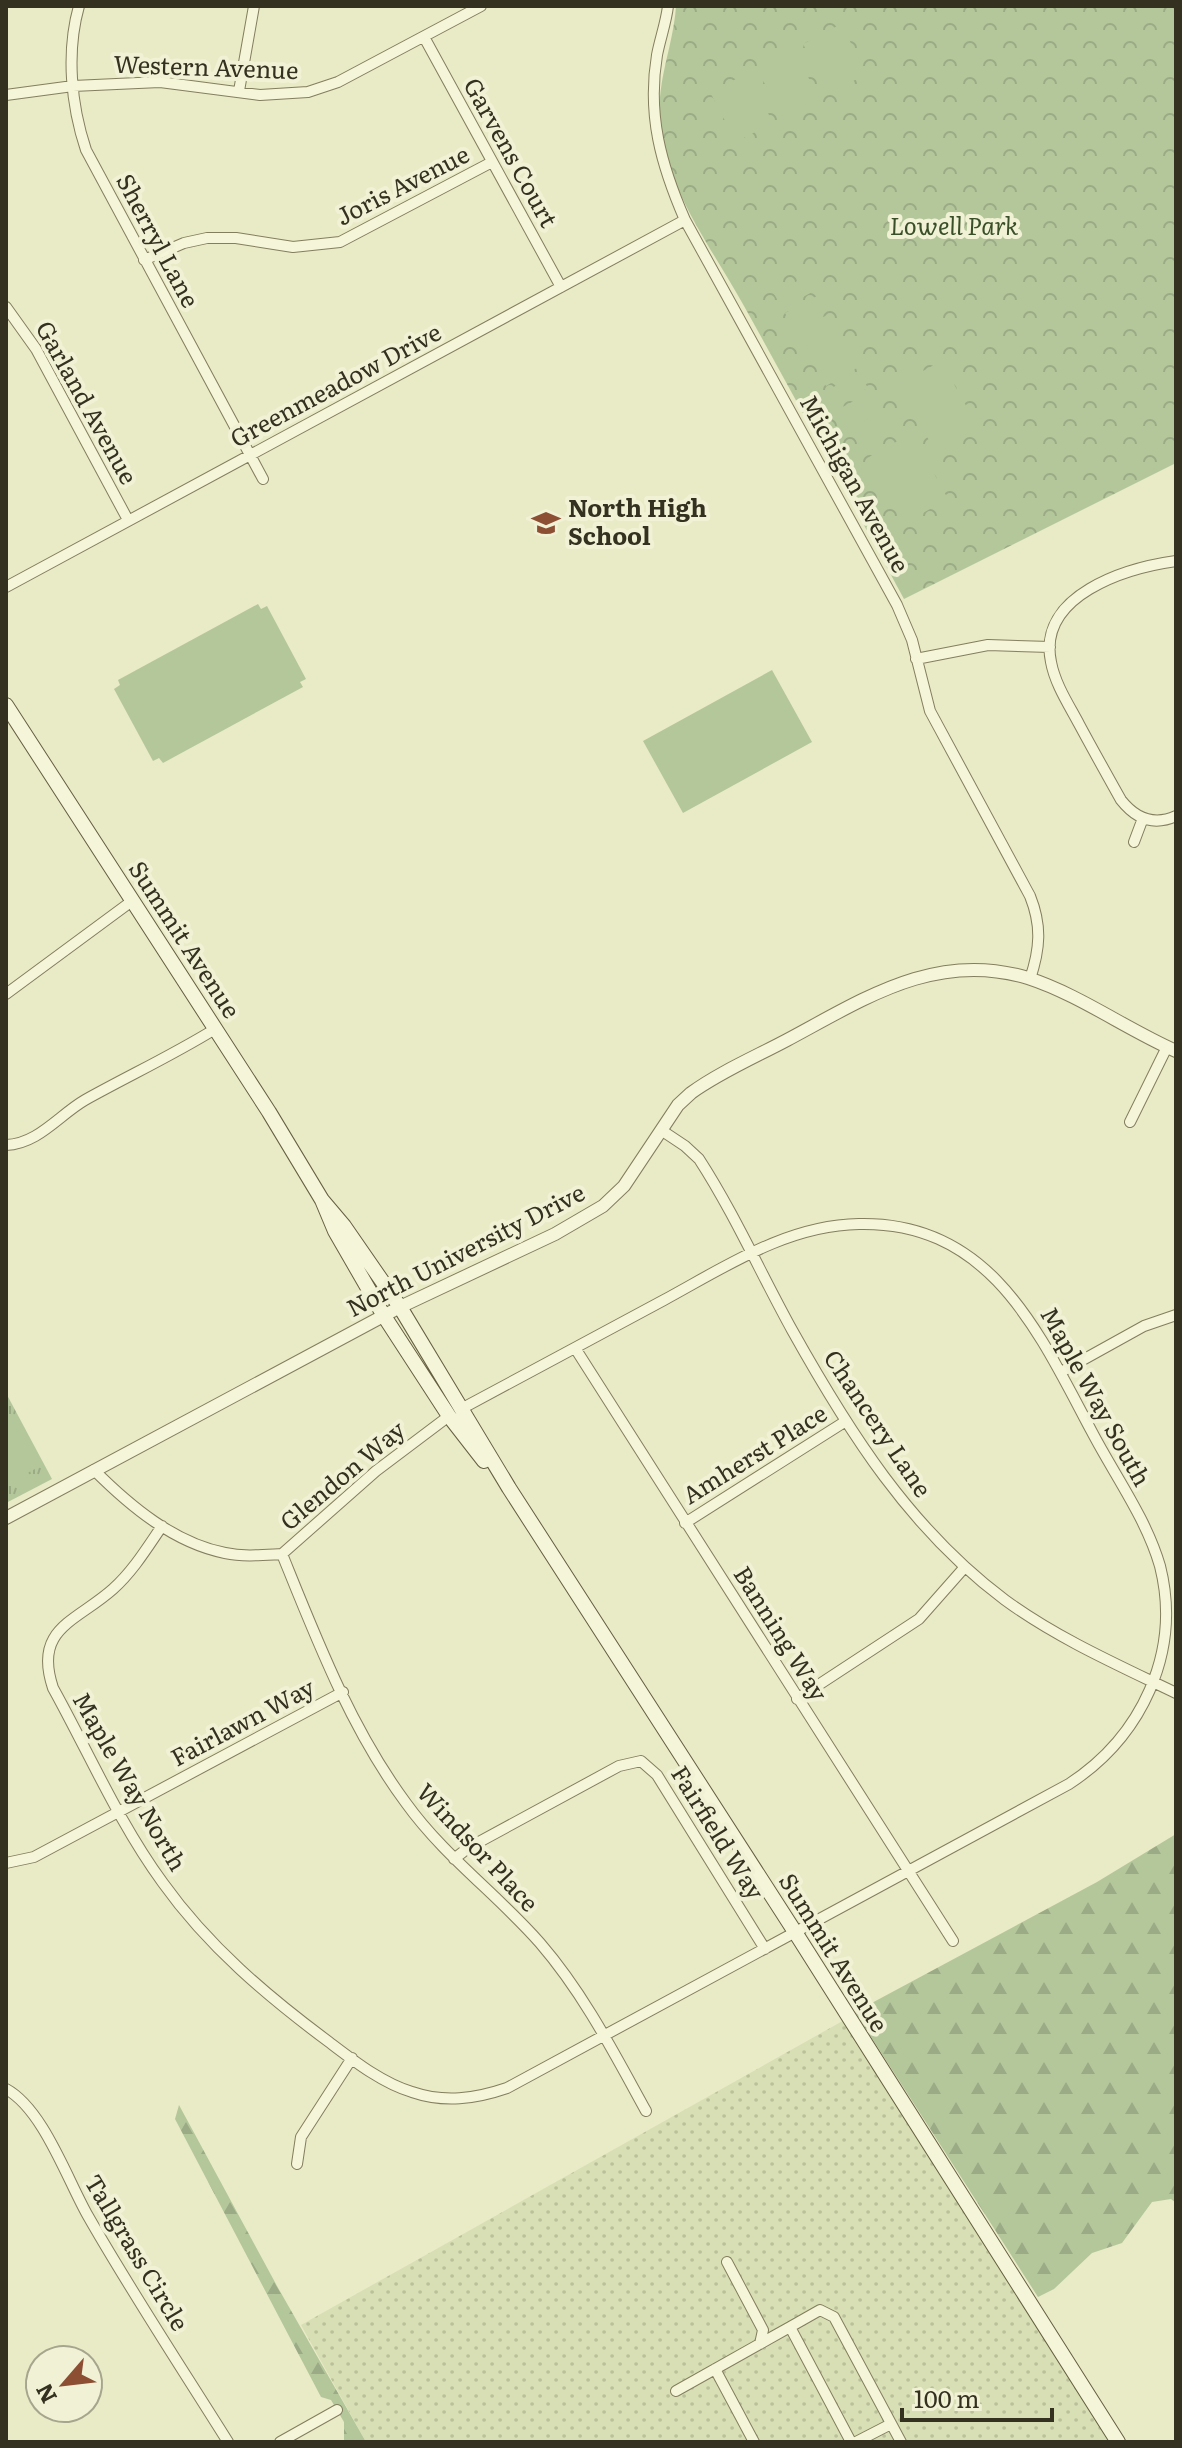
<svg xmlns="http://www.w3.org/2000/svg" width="1182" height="2448" viewBox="0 0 1182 2448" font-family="Literata,serif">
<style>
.farmland{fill:url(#farmland-dots)}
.grass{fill:url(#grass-tufts)}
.forest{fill:url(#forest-firs)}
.park{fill:url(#park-crowns)}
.pitch{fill:#b4c79b}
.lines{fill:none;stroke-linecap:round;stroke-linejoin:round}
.minor-casing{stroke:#837e5e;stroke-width:12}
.tertiary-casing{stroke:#837e5e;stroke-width:14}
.secondary-casing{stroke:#655f41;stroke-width:16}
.minor{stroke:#f5f5d9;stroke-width:10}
.tertiary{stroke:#f5f5d9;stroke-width:12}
.secondary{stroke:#f5f5d9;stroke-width:14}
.labels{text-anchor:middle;stroke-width:8;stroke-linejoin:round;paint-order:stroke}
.street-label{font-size:24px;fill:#353120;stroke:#f1f2d5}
.park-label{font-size:24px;font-style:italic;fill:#394f29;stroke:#f1f2d5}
.poi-label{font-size:24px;font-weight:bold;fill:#353120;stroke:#f1f2d5;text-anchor:start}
</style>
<defs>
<pattern id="farmland-dots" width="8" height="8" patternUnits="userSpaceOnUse" patternTransform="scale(2)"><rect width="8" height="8" fill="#d8dfb4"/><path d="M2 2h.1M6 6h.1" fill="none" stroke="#bac09a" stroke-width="1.8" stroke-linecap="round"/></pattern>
<pattern id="grass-tufts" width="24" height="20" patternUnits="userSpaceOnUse" patternTransform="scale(2)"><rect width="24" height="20" fill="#b4c79b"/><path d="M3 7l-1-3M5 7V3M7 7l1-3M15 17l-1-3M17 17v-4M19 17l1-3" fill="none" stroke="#9bab85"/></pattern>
<pattern id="forest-firs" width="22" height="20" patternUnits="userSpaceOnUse" patternTransform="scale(2)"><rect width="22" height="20" fill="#b4c79b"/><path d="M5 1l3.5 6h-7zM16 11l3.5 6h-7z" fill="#9bab85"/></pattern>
<pattern id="park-crowns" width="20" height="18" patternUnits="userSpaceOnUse" patternTransform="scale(2)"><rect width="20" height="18" fill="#b4c79b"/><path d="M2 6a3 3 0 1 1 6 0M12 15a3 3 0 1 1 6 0" fill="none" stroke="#9bab85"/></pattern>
</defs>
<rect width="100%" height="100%" fill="#e9eac6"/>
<!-- farmland -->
<path class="farmland" d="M848,2018L1118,2442H366L301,2325Z"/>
<!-- grass -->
<path class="grass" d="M6,1393L52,1479L6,1503Z"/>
<!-- forest -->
<path class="forest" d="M1176,1834V2203L1171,2199L1152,2202L1122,2243L1092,2253L1054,2289L1038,2297L855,2012L1097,1882Z
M179,2105L277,2286L366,2442H344V2422L331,2400L321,2397L175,2119Z"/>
<!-- park -->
<path class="park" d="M676,6H1176V463L904,599C851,501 798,403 744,306C713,250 671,196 661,132C654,84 673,50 676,6Z"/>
<!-- pitch -->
<path class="pitch" d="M841,24L867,74L829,93L803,44Z
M793,48L819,98L782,117L756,67Z
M748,73L773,123L736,142L710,92Z
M806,276L814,291L783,308L774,294Z
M817,296L825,310L793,328L785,313Z
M827,315L835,330L804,347L796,332Z
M838,334L846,349L815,366L807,352Z
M849,354L857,368L826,386L817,371Z
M941,361L978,427L935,451L898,385Z
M859,373L868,388L836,405L828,390Z
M870,392L878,407L847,424L839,409Z
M881,411L889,426L858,444L850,429Z
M912,433L948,499L905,523L869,457Z
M258,604L261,609L267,606L306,679L300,682L303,687L163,763L159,758L153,761L114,689L120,685L118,680Z
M772,670L812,742L683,813L643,741Z
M12,1420L37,1468L10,1482L6,1475V1424Z"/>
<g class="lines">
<defs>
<path id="minor" d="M79,6C66,52 71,105 86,150L263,479
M668,6C666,23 660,39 657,55C647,115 661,165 685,220L897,605L912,640L930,711L1030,896C1042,926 1040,949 1030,979
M424,37L561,287
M239,91L254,6
M6,95L73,86L160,82L260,95L308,92L338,82L481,6
M144,260L184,243L207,238H236L293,247L340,242L492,162
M6,307L36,349L128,520
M1176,561C1126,568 1037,595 1051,662C1055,684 1069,705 1079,724C1093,750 1107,775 1121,800C1136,819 1154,826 1176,816
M6,587L685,220
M916,659L988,645L1050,647
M1134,842L1143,818
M6,994L132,901
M1130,1122L1167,1047
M661,1130L685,1146L699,1159C734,1213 761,1274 792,1330C849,1432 910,1529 1005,1600C1057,1638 1118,1665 1176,1693
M6,1145C38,1144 59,1115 85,1100C128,1076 173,1055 215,1029
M575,1348L953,1941
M1061,1372L1144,1326L1176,1315
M94,1470C130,1506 174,1543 225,1553C244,1557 263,1555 282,1554L376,1471L449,1416
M685,1523L846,1421
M162,1526C147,1548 133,1571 113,1589C76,1622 33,1628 53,1688C89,1753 119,1823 163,1883C208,1946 267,1996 329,2042C354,2061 382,2083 412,2092C444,2103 475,2099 507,2088L1069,1784C1141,1737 1182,1653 1160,1566C1146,1518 1115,1476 1092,1432C1039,1333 991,1221 859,1224C787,1225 725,1267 664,1300C596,1336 529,1373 461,1409
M282,1554C316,1638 351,1729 406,1803C444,1856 497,1894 540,1943C584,1994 614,2053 646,2111
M797,1699L919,1619L964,1568
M454,1859L468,1848L619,1766L641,1761L657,1775L765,1949
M6,1863L34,1857L343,1692
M6,2089C43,2109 67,2179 88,2216C132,2293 181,2367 228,2442
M297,2164L301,2137L352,2058
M727,2262L763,2330L760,2344
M715,2369L754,2442
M676,2391L790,2327
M280,2442L337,2410
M851,2442L790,2327L820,2310L834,2317L901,2442
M856,2442L891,2424"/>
<path id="tertiary" d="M6,1518L400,1307L555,1234L603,1206L624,1186L678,1105L691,1093C720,1072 755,1057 787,1040C864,999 936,950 1028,978C1080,995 1126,1029 1176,1051"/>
<path id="secondary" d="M6,705L269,1112L322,1200L335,1231L384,1316L449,1416L484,1461
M322,1200L344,1226L400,1307L509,1488L795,1932L1118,2442"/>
</defs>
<!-- minor casing -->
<use href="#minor" class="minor-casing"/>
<!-- tertiary casing -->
<use href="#tertiary" class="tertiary-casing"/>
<!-- secondary casing -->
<use href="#secondary" class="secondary-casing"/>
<!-- minor -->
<use href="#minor" class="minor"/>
<!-- tertiary -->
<use href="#tertiary" class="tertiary"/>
<!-- secondary -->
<use href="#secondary" class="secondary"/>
</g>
<!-- icons -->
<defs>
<symbol id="school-bare" viewBox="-9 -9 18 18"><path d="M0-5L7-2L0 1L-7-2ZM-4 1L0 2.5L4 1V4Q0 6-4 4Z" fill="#8c4f34" stroke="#f1f2d5" stroke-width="2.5" paint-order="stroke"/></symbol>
</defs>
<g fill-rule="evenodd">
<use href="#school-bare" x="526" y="503" width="40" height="40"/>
</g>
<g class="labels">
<!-- street labels -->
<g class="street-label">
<text transform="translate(206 68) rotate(2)" y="8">Western Avenue</text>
<text transform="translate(510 153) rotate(61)" y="8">Garvens Court</text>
<text transform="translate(403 186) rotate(-27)" y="8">Joris Avenue</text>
<text transform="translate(157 241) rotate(62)" y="8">Sherryl Lane</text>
<text transform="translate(336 386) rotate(-28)" y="8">Greenmeadow Drive</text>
<text transform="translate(86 403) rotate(61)" y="8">Garland Avenue</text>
<text transform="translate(854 484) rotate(61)" y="8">Michigan Avenue</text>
<text transform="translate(184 940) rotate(57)" y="8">Summit Avenue</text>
<text transform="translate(466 1251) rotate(-27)" y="8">North University Drive</text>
<text transform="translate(1095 1397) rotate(61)" y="8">Maple Way South</text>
<text transform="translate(877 1424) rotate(56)" y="8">Chancery Lane</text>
<text transform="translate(755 1455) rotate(-32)" y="8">Amherst Place</text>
<text transform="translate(343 1476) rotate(-40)" y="8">Glendon Way</text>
<text transform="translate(780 1634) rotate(58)" y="8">Banning Way</text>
<text transform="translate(243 1723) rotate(-28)" y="8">Fairlawn Way</text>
<text transform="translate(129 1782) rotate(60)" y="8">Maple Way North</text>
<text transform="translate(717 1833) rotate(58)" y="8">Fairfield Way</text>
<text transform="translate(477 1848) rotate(47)" y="8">Windsor Place</text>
<text transform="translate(833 1953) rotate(58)" y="8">Summit Avenue</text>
<text transform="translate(136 2253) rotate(59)" y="8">Tallgrass Circle</text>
</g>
<!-- park labels -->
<g class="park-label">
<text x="954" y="235">Lowell Park</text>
</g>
<!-- poi labels -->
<g class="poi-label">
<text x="568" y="517">North High<tspan x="568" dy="28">School</tspan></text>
</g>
</g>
<!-- border -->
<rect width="1182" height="2448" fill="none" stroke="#353120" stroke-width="16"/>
<!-- north arrow -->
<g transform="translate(64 2384) rotate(242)"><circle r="38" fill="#f1f2d5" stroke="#a6a58d" stroke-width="2"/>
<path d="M0-6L14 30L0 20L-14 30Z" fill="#8c4f34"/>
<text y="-12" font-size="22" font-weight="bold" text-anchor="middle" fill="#353120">N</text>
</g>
<!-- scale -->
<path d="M902 2408v12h150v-12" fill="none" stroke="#353120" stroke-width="4"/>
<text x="914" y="2408" font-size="24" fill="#353120" stroke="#f1f2d5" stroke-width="6" paint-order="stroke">100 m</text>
</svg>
